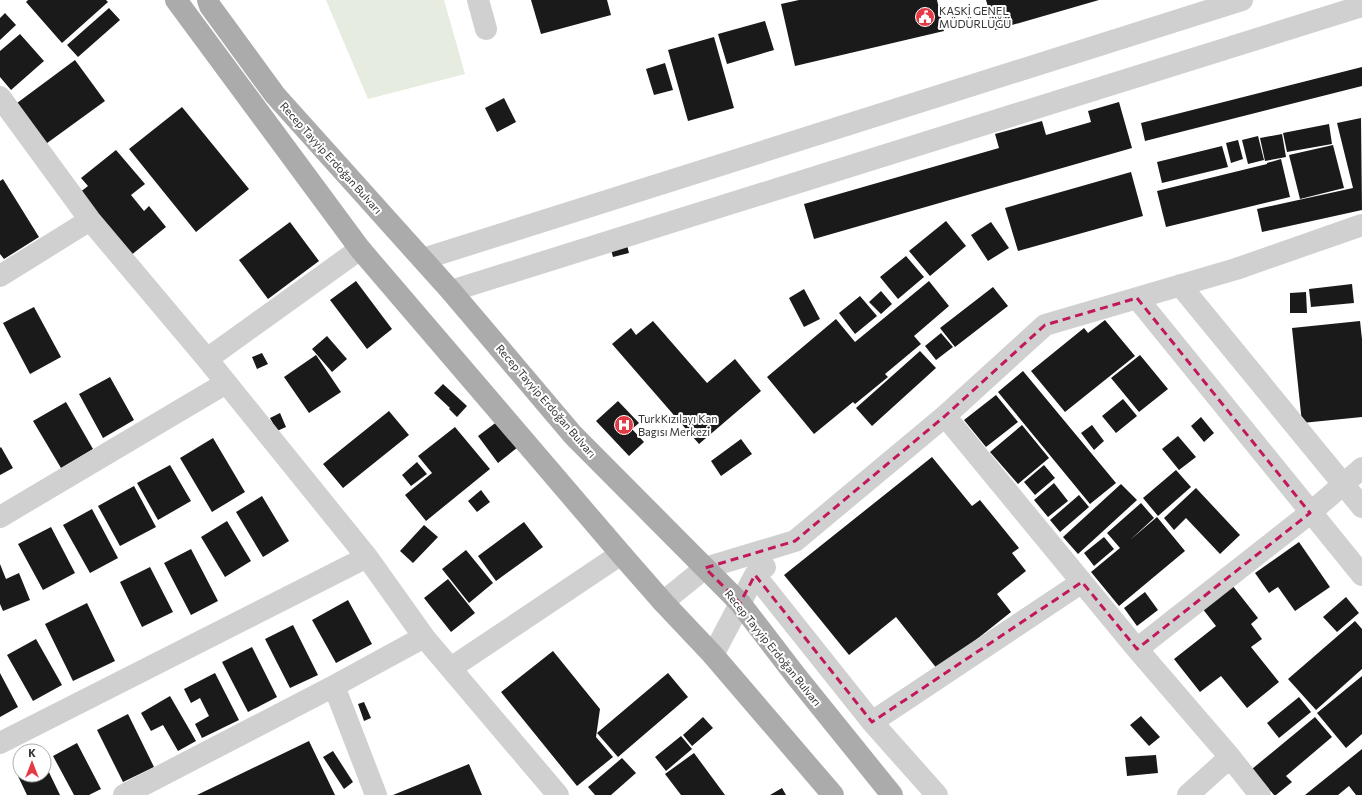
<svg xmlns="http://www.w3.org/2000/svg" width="1362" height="795" viewBox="0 0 1362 795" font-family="Commissioner,sans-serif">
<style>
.green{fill:#e6ecdf}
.building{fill:#1a1a1a}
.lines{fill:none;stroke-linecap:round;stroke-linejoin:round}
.minor{stroke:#d0d0d0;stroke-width:22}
.major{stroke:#ababab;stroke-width:22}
.marked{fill:none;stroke:#c2185b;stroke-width:3;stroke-dasharray:8 5;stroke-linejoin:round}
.labels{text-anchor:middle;stroke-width:4;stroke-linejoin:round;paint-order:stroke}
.poi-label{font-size:11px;fill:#333;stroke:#fff;text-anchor:start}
.street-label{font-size:11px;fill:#333;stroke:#fff}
</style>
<rect width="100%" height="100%" fill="#fff"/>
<!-- green -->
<path class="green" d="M326,0H444L465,74L368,99Z"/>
<!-- building -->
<path class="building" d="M28,0H106L108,2L62,43L26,2Z
M531,0H607L611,15L541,34Z
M799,0H937L944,31L795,66L781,4Z
M986,0H1099L995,30Z
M109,8L120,20L78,57L67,45Z
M5,13L16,25L0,40V18Z
M765,21L774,50L727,64L718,34Z
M20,34L44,61L11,90L0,77V51Z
M714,37L734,108L688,121L668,50Z
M75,60L105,101L43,146L13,106Z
M665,63L673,90L654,95L646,69Z
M1362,67V86L1145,141L1141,123Z
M504,98L516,122L497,132L485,108Z
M1119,102L1132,148L814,239L804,204L999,148L995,134L1042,121L1046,135L1091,122L1088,111Z
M182,107L249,189L196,232L129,149Z
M1361,118L1362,210L1262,232L1257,209L1353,188L1337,123Z
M1329,124L1332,144L1287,152L1283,133Z
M1282,134L1286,157L1265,161L1260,138Z
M1258,136L1264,160L1248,164L1242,140Z
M1238,140L1243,159L1231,163L1226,143Z
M1333,145L1344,188L1300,199L1289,155Z
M1222,146L1228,167L1162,183L1157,162Z
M116,150L145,184L131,195L144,211L149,206L166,227L130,256L79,193L88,186L81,178Z
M1281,159L1290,197L1166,227L1157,191L1267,164V163Z
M1131,172L1143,216L1018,251L1005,208Z
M3,179L39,237L4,259L0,254V181Z
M946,221L966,246L930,276L909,251Z
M290,222L319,261L268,299L239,260Z
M991,222L1009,248L988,261L971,235Z
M626,241L629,253L613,257L610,246Z
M906,256L924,277L898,299L880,277Z
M356,281L392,329L367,349L330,300Z
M929,281L949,306L914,336L921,344L885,374L888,377L855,404L853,402L814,434L767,377L836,319L855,342Z
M1352,284L1354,303L1311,307L1309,289Z
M993,287L1008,306L955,347L940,328Z
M804,289L820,319L804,327L789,298Z
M881,291L892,304L881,314L869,302Z
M1306,292L1307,313H1290V293Z
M860,296L877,316L855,334L839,313Z
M34,307L61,357L30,374L3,323Z
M1105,320L1135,356L1065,412L1031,371L1084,328L1088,333Z
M653,321L707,383L735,359L761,391L699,444L612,344L631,328L636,335Z
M1360,321L1362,339V417L1302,423L1292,328Z
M941,333L953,347L936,360L925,346Z
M327,336L347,359L332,372L312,349Z
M920,351L936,368L872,426L856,408Z
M262,353L268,364L257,369L252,357Z
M316,355L341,392L309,413L284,377Z
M1140,355L1168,389L1139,412L1111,378Z
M1023,371L1116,483L1090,504L998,392Z
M110,377L134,420L103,438L79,394Z
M443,384L467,406L457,417L449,409L450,408L434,393Z
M996,395L1018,422L986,447L964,420Z
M1123,399L1137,416L1116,433L1102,416Z
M618,401L639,423L632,429L644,442L629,456L596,421Z
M66,402L93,449L61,468L33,421Z
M389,411L409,435L343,488L323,464Z
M280,413L286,427L277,431L270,418Z
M1201,417L1214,433L1204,442L1191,426Z
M498,421L518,447L498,463L478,436Z
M1022,425L1049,458L1018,484L990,452Z
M1092,425L1104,441L1094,450L1081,433Z
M455,427L490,469L426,521L405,495L432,473L418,456Z
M1178,436L1196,457L1179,470L1162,449Z
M213,438L245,492L212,512L180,458Z
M741,439L752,454L721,476L711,461Z
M1,447L13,468L0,475V448Z
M932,457L972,506L980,500L1019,548L1012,553L1026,571L997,594L1011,612L938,670L896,617L849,655L784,575Z
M417,462L427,474L411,486L402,475Z
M170,465L191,501L158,520L137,483Z
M1044,465L1055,478L1035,495L1024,482Z
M1176,470L1191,487L1158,516L1143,498Z
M1054,483L1068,501L1048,517L1034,500Z
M1121,484L1137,500L1078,554L1063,537Z
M134,486L156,527L120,546L98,506Z
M1196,488L1240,535L1220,554L1186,518L1174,530L1164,518Z
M481,490L490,502L477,512L468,501Z
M1079,495L1089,507L1060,532L1050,520Z
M262,496L289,541L263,557L236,512Z
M1141,503L1154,518L1130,540L1157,517L1185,551L1119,606L1091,572L1120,548L1107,533Z
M92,509L118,558L90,573L63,525Z
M227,521L251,561L225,577L201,537Z
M524,522L543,547L496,581L478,556Z
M424,525L438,537L413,563L400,551Z
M51,527L75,573L43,590L18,544Z
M1104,537L1114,549L1094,566L1084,553Z
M1299,542L1330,587L1295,611L1278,587L1269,593L1255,573Z
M191,549L218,601L191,615L164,563Z
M466,550L493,583L469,603L442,569Z
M0,564L6,579L19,573L30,600L3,611L0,604Z
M150,567L173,612L142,627L120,582Z
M448,579L475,613L451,632L424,598Z
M1232,585L1258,618L1251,624L1262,639L1251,647L1279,682L1247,708L1221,676L1200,692L1174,659L1216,626L1202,608Z
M1145,592L1158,610L1137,626L1124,608Z
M1346,597L1359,613L1337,632L1323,617Z
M348,600L372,644L336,663L312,620Z
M87,603L115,661L73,681L45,624Z
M1355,621L1362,629V669L1316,710L1288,679Z
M293,625L318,675L290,688L265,639Z
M36,639L62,685L33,701L7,655Z
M252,647L277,697L248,712L222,662Z
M553,651L600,709L596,737L613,757L577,786L501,692Z
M0,673L18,707L0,717Z
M215,673L239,720L202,738L195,724L209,716L200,698L191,703L184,689Z
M668,673L688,697L618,757L597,733Z
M1362,676V734L1346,748L1317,713Z
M170,696L196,741L178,751L163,725L151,731L141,713Z
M1299,697L1311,712L1279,738L1267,723Z
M364,702L371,718L364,721L358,704Z
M128,714L154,767L123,782L97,730Z
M1141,716L1160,737L1149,746L1130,725Z
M703,717L713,728L692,746L683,735Z
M1315,717L1332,737L1286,776L1292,782L1276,795H1274L1252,769Z
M681,736L692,749L666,771L655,757Z
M309,741L335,795H197Z
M77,743L101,789L89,795H74L53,756Z
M1362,749V795H1356L1349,786L1338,795H1305Z
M333,751L353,782L344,789L323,757Z
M694,753L725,795H681L665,774Z
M1156,755L1158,773L1127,776L1125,757Z
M622,758L636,773L611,795H595L588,787Z
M44,762L60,795H27L16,772L20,771V775H44Z
M469,764L482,795H393Z
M782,788L786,795H770Z"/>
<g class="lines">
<!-- minor -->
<path class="minor" d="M478,0L486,29
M0,97L90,220L207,359L367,557L424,637L558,795
M423,259L1242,0
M0,276L90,220
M1180,285L1362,507
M451,291L1362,6
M1137,298L1362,575
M207,359L360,249
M945,416L1137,649L1230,757L1260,795
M0,517L226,383
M755,575L872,722L937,795
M663,602L705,568L795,541L945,416L1045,325L1236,269L1362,225
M1137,649L1310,513L1362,468
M713,655L755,575L765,567
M451,668L621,554
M334,686L376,795
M872,722L1082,582
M0,743L367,557
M124,795L334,686L424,637
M1188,795L1230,757"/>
<!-- major -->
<path class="major" d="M176,0L360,249L621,554L663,602L713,655L833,795
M208,0L210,6L275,95L451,291L573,435L740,603L796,676L892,795"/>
</g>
<!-- marked area -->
<path class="marked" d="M1137,298L1310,513L1137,649L1082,582L872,722L755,575L740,603L705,568L795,541L945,416L1045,325Z"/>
<!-- icons -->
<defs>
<symbol id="civic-disc" viewBox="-11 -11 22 22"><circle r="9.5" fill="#e63946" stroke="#fff"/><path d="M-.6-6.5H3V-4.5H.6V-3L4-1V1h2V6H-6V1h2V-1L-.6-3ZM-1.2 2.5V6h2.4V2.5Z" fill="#fff"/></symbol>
<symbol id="hospital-disc" viewBox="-11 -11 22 22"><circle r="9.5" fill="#e63946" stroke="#fff"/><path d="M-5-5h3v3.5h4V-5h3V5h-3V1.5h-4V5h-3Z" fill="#fff"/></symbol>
</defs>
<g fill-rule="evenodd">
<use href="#civic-disc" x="914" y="6" width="22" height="22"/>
<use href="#hospital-disc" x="613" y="414" width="22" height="22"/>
</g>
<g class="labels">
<!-- poi labels -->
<g class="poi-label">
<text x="939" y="15">KASKİ GENEL<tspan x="939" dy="13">MÜDÜRLÜĞÜ</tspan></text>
<text x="638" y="423">TurkKızılayı Kan<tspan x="638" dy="13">Bagısı Merkezi</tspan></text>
</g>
<!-- street labels -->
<g class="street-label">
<text transform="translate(331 158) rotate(48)" y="4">Recep Tayyip Erdoğan Bulvarı</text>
<text transform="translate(546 401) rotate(49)" y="4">Recep Tayyip Erdoğan Bulvarı</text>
<text transform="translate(773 648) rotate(51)" y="4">Recep Tayyip Erdoğan Bulvarı</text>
</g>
</g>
<!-- north arrow -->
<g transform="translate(32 763)"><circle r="19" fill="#ffffff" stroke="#adadad"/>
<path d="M0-3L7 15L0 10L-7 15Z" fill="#e63946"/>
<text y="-6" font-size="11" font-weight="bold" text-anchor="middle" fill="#333333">K</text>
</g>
</svg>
